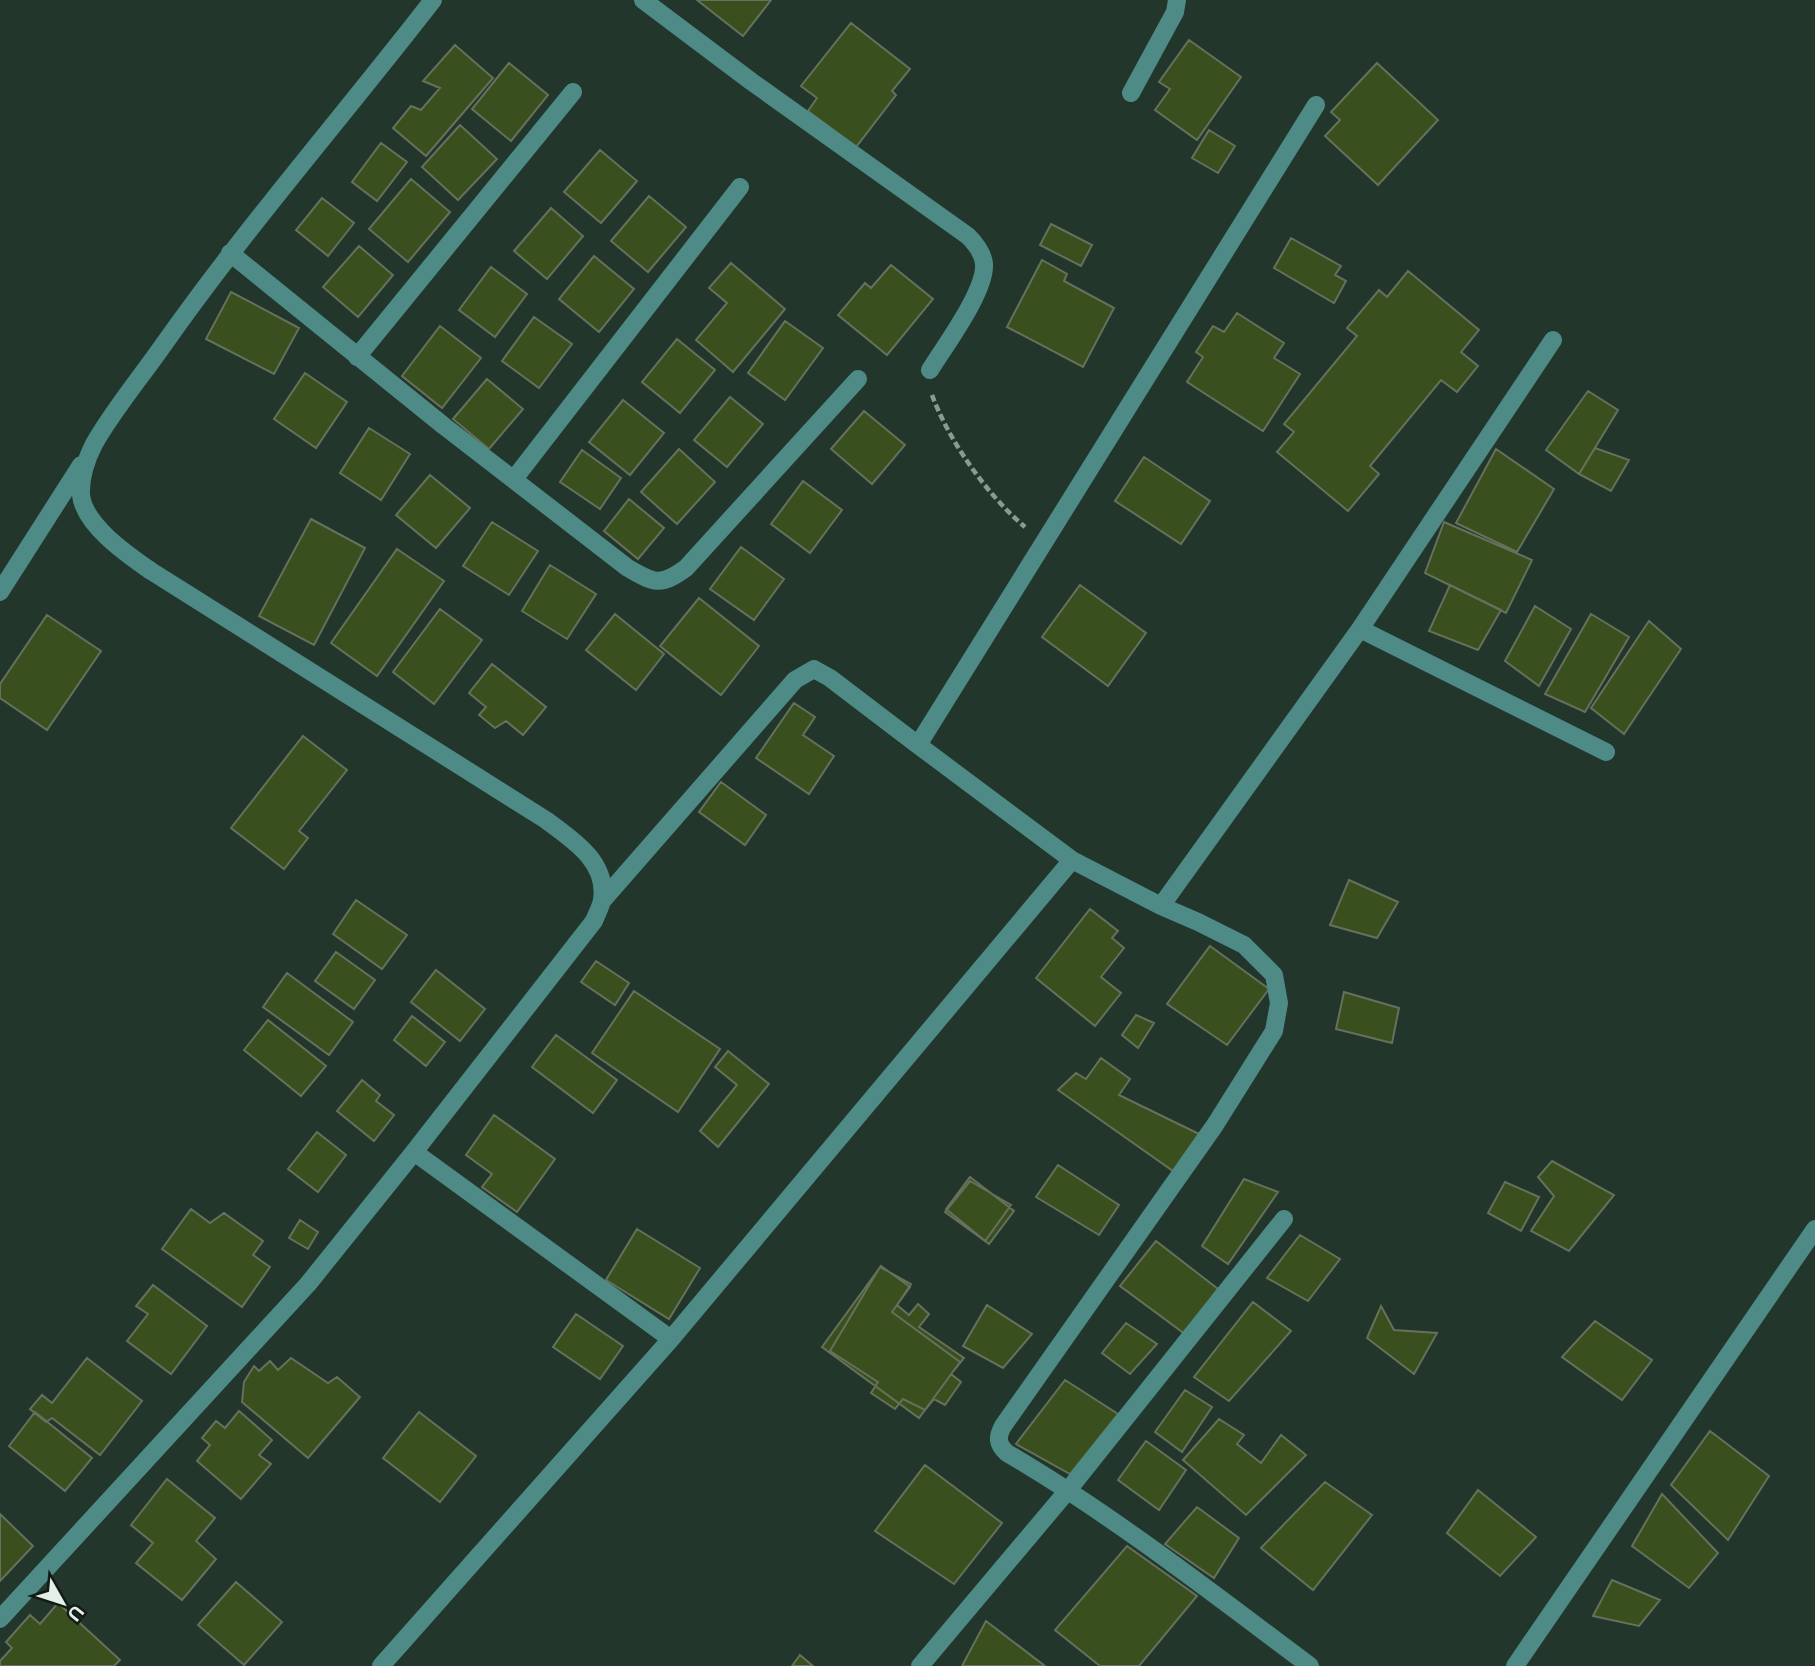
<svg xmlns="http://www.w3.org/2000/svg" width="1815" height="1666" viewBox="0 0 1815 1666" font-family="Arial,sans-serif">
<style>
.building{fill:#394f1d;stroke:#66705c;stroke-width:2}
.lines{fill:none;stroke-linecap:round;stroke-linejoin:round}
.path{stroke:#8b9b91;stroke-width:4.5;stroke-dasharray:7 3.5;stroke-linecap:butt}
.minor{stroke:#4e8a86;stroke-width:18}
</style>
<rect width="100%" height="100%" fill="#22362b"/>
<!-- building -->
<path class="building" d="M697,0H771L743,36Z
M851,23L910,69L892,91L896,95L856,147L808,111L817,98L801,86Z
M1189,40L1241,77L1197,140L1155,110L1170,89L1159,82Z
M455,45L493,78L426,156L393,128L411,106L421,110L440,88L423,81Z
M509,63L548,95L511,141L472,109Z
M1377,63L1438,120L1378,185L1325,136L1340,120L1331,112Z
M460,125L497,159L458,200L422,167Z
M1209,130L1235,146L1218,173L1192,158Z
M381,143L407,162L377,201L352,182Z
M600,150L637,181L601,223L564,192Z
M411,179L450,212L408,262L369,229Z
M649,196L686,227L648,272L611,241Z
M322,198L354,223L328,256L296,230Z
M551,208L583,236L547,279L514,251Z
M1051,224L1092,245L1081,266L1040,245Z
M1291,238L1341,266L1335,275L1346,281L1334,303L1274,268Z
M359,246L393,275L358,317L323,287Z
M594,256L634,289L599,332L559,299Z
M1042,260L1067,274L1064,281L1114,308L1083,367L1007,327Z
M731,263L785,309L733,372L696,340L727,303L709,288Z
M891,265L933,299L887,355L838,315L865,283L871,288Z
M491,267L527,294L495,337L459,310Z
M1408,271L1479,330L1461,352L1478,366L1457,392L1441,380L1370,466L1379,474L1348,511L1277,452L1294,432L1284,424L1357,336L1347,328L1379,290L1387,297Z
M231,292L299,328L274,374L206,339Z
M1237,313L1284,343L1274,358L1300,374L1263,431L1187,382L1203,357L1196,352L1213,326L1224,332Z
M534,317L572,344L539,388L502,361Z
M785,321L823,348L785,400L748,373Z
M440,326L481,358L442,408L402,376Z
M677,339L715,370L680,413L642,382Z
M305,373L347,402L316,448L274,419Z
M487,379L523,409L489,449L453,419Z
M1588,391L1618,410L1579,474L1546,450Z
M730,397L763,424L727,467L694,440Z
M623,400L664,433L630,475L589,442Z
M864,411L905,445L872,484L831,449Z
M369,428L410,454L381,500L340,473Z
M1595,448L1629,460L1611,491L1579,474Z
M679,449L715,482L677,524L641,492Z
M1496,449L1554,489L1517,552L1456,523Z
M582,450L621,478L600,509L560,482Z
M1144,457L1210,501L1181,544L1115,501Z
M430,475L470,508L436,548L396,515Z
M803,481L842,510L810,553L771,524Z
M629,499L664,528L638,559L604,531Z
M311,519L365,548L314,645L259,616Z
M492,522L538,551L509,595L463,566Z
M1444,522L1532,560L1506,613L1425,573Z
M741,547L784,579L754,620L710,589Z
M397,549L444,581L377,676L331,643Z
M550,565L596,594L567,639L522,611Z
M1080,585L1146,633L1108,686L1042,637Z
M1450,585L1501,610L1478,650L1429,631Z
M699,598L759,646L721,695L660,646Z
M1535,606L1571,629L1539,686L1505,661Z
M440,609L482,640L434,704L393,672Z
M615,614L664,654L636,690L586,650Z
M1591,614L1629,637L1585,712L1545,694Z
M47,615L101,651L47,730L0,698V684Z
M1649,621L1681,649L1624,734L1591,708Z
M492,664L546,707L523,735L506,721L495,728L479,715L486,707L469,693Z
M794,703L815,717L803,735L834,756L809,794L756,758Z
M303,736L347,770L299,831L308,838L284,869L231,828Z
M721,782L766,815L745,845L699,812Z
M1349,880L1398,902L1377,938L1330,925Z
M356,900L407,935L382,969L333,934Z
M1090,909L1118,931L1112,938L1124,948L1101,977L1121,993L1095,1026L1036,978Z
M1210,946L1269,989L1227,1045L1167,1004Z
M336,952L375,980L354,1009L315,981Z
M596,961L629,983L615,1005L581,982Z
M436,970L485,1009L460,1041L411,1002Z
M287,973L353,1022L329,1055L263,1007Z
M634,991L720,1049L678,1112L592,1053Z
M1344,992L1399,1008L1392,1043L1336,1029Z
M1136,1015L1154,1023L1138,1048L1122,1035Z
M412,1016L445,1042L426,1066L394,1040Z
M268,1020L326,1066L301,1096L244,1050Z
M556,1035L617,1080L593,1113L532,1067Z
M728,1051L769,1084L718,1147L700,1131L737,1085L715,1067Z
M1101,1058L1130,1079L1119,1095L1199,1134L1173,1171L1058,1090L1076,1073L1086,1079Z
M362,1080L380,1095L376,1101L394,1115L374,1141L337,1111Z
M494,1115L555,1159L517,1212L482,1187L492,1174L466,1155Z
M317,1132L346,1155L318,1192L288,1169Z
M1552,1161L1614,1195L1569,1251L1531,1231L1554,1196L1538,1177Z
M1058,1165L1119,1205L1099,1235L1036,1197Z
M970,1177L1014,1211L989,1244L946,1209Z
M1244,1179L1278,1192L1228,1264L1202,1246Z
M970,1181L1011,1205L985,1241L945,1212Z
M1505,1182L1539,1197L1521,1231L1488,1213Z
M191,1209L210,1223L224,1213L263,1241L253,1255L270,1267L242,1307L162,1249Z
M300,1220L318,1232L308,1249L289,1238Z
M637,1229L700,1268L669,1319L606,1280Z
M1300,1235L1340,1259L1308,1301L1267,1278Z
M1156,1241L1218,1289L1185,1334L1120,1286Z
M881,1266L910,1287L892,1312L960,1362L919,1418L822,1347Z
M880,1267L911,1284L897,1305L909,1315L918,1304L929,1314L919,1327L964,1358L951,1374L961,1382L945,1405L934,1399L925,1410L903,1399L895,1409L871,1393L878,1382L830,1351Z
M153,1285L207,1326L171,1374L127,1341L148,1314L136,1306Z
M1253,1302L1291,1331L1229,1401L1194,1377Z
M987,1305L1032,1334L1003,1368L963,1346Z
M1381,1306L1394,1330L1437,1333L1414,1374L1367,1338Z
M576,1314L623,1346L600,1379L553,1347Z
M1595,1321L1652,1360L1622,1400L1562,1357Z
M1126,1323L1157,1344L1130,1374L1102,1353Z
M87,1358L142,1401L100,1455L52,1418L46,1422L30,1409L42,1395L52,1403Z
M291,1358L328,1383L337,1377L360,1397L308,1458L242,1402L244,1382L254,1366L259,1371L270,1361L278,1370Z
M1065,1380L1118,1414L1070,1474L1016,1444Z
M1185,1390L1212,1407L1182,1452L1155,1432Z
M239,1411L272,1440L259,1455L271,1464L241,1499L197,1461L210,1445L202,1438L216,1421L225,1428Z
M35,1412L92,1458L65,1491L9,1446Z
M419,1412L476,1456L440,1502L383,1458Z
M1219,1419L1244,1435L1237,1444L1261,1463L1281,1435L1306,1455L1246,1515L1183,1460Z
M1710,1431L1769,1476L1728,1540L1671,1485Z
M1146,1441L1186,1470L1159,1510L1118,1480Z
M925,1465L1002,1523L954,1584L875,1531Z
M167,1479L215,1518L196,1541L216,1559L182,1600L136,1563L153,1543L131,1525Z
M1325,1482L1372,1515L1313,1590L1261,1548Z
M1478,1490L1536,1537L1500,1576L1447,1533Z
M1662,1494L1718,1553L1689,1588L1632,1546Z
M1197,1507L1239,1538L1214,1578L1165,1544Z
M0,1514L33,1546L0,1581Z
M1127,1546L1197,1596L1139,1666H1100L1055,1630Z
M1612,1580L1660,1600L1639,1626L1593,1616Z
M236,1582L282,1622L244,1665L198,1625Z
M58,1603L120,1660L114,1666H0V1661L12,1648L6,1642L30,1615L40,1624Z
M986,1621L1045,1666H962Z
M800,1655L813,1666H792Z"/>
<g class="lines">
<!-- path -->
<path class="path" d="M932,395C949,441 987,495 1025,527"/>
<!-- minor -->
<path class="minor" d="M643,0L752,82L968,236C976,244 983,253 984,264C986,291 944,347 930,370
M1131,93L1175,12L1177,0
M230,253L444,426L628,568C654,583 660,587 686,568L858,379
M357,357L573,92
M514,479L740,187
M0,592L81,465
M1360,629L1606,752
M602,901L795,680L814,669L830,678L918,745
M1161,906L1360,629L1553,340
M414,1152L671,1339
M0,1619L308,1284L414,1152L594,921C596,915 601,907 602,900C608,862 573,840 546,820L151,571C128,555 84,525 81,495C80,477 86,460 94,444C114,409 141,377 164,344C248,225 344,115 433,0
M381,1666L671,1339L1072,860
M920,1666L1069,1489L1284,1219
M1310,1666C1211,1592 1114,1516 1007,1453C997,1444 997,1437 1003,1426L1215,1125L1274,1031L1279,1003L1274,975L1244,945L1198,922L1161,906L1072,860L918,745L1316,105
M1515,1666L1815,1229"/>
</g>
<!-- north arrow -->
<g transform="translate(63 1603) rotate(129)" stroke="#131b16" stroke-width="5" paint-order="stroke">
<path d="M0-5L12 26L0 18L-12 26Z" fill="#e3efe7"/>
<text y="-10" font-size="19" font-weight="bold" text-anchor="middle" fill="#e3efe7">U</text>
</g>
</svg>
